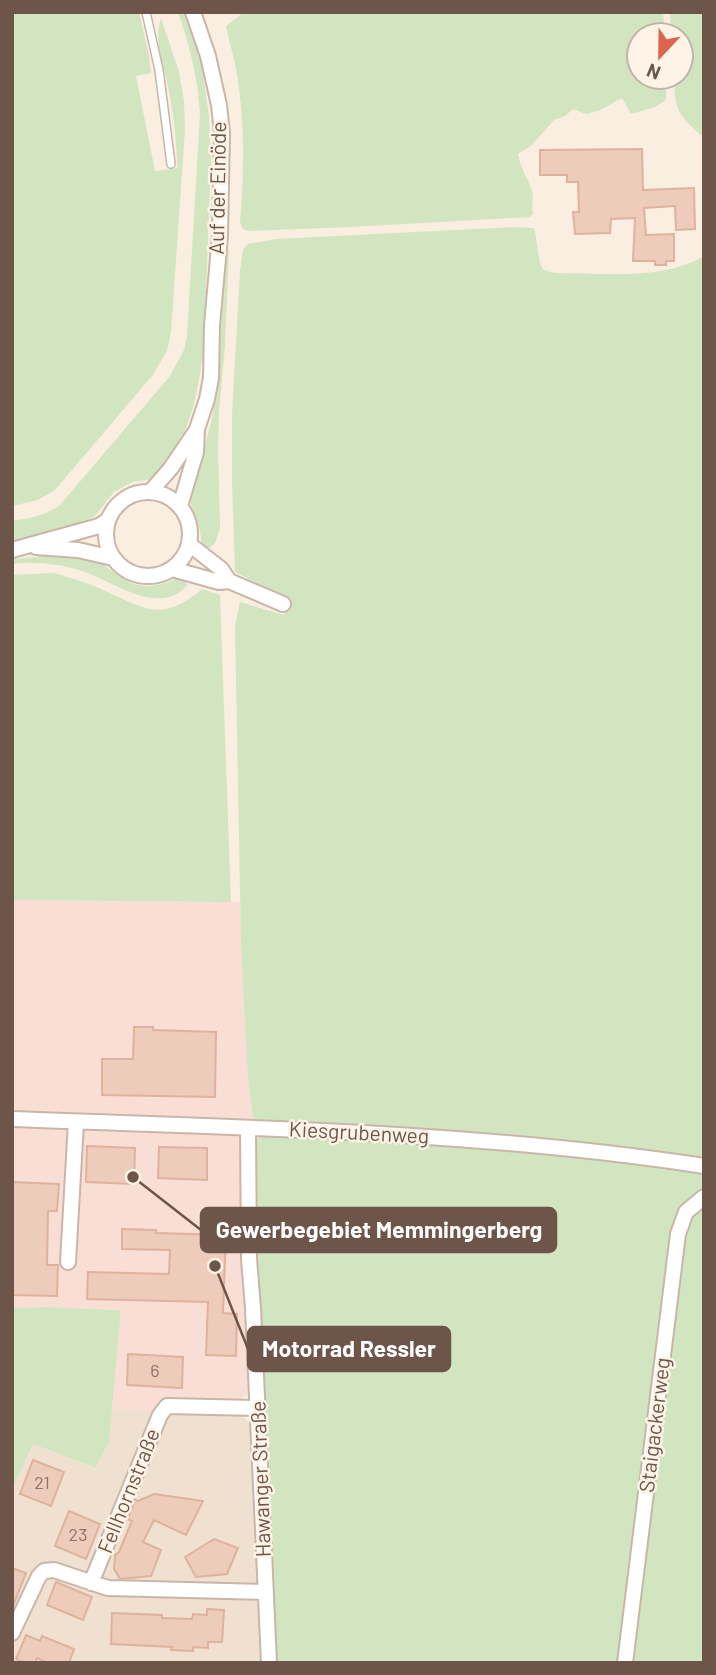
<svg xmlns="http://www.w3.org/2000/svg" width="716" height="1675" viewBox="0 0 716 1675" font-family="Barlow,sans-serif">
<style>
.residential{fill:#f0e0d0}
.commercial{fill:#f9ded5}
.green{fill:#d2e5c1}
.building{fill:#edccbb;stroke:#deb29d;stroke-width:2}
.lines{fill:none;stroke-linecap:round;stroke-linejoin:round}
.lane-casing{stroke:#c9b6a9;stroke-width:10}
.street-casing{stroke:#c9b6a9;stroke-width:18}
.lane{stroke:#fff;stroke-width:7}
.street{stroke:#fff;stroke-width:14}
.labels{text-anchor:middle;stroke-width:5;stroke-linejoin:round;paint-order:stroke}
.number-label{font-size:18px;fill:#8e7366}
.street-label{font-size:21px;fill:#6e554a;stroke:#fdf3e6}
.leader{fill:none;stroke:#6e554a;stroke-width:2.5}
.callout-dot{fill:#6e554a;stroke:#fdf3e6;stroke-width:2.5}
.callout{fill:#6e554a;stroke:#6e554a;stroke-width:2.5}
.callout-label{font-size:23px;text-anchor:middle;font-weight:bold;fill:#fff}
</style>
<rect width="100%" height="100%" fill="#faeee1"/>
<!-- residential -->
<path class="residential" d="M112,1409L236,1414L242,1416L250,1422L252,1429L263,1663H12V1490L33,1444L94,1468L109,1442Z"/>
<!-- commercial -->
<path class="commercial" d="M12,900L240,902L248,1080L252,1111L255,1118L256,1139L255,1146L252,1386L249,1393L238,1401L160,1399L155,1411L112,1409L121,1310L46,1307L12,1308Z"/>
<!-- green -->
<path class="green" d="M12,12H139L149,56L151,73L136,76L155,171L177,168C177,139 173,110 167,82C162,59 154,42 161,18L179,72L184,101L185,130L171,332L167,351L152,376L55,490L38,500L12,506Z
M178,12H186L200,55L209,116L211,158L204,345L199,380L193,408L180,445L153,479L132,482L114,492L94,517L56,531L12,540V521C30,518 45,516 60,505L170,376L184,350L187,336L200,115C198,79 190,46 178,12Z
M244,12H663L665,35H639V77H667L666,100L655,107L631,114L622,98L598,111L586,114L573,109L565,116L554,120L531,146L518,154C520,168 528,178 532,191C534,198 531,206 533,214L530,217L351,227L249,231L243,229L240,223C244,172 245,119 236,69C233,54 229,40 226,26Z
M670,12H704V138C678,114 675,113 674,77H681V35H671Z
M514,227L534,228C537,237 538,264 543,269C546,271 551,272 555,273C602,273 662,281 704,256V1159L259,1122L253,1117L248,1080L241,944L235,626L240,602L284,615L291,600L235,572L232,483V414L240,271L243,249L248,244L276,239Z
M229,250L225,346L219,412L218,450L220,528L215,543L209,548L203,547C200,539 201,531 198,523C196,514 191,508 190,499L211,423L219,378L224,254Z
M70,554C80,556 95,558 103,564C131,585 140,593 176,579L187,583V586C157,617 113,581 82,571C60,564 35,561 12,564V559Z
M54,573C70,578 86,582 101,589C144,608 161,624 202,589L220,595L231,902L12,900V575Z
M265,1134L514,1147L704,1172V1191L688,1202L619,1663H274L255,1247V1146L256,1139Z
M704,1201V1663H629L684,1228L691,1213Z
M46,1307L121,1310L109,1442L95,1468L33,1444L12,1490V1308Z"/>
<!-- building -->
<path class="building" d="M642,149L643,190L694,188L695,229L676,230L675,206L644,208L646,235L674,234V261H666V265H655V261H633L635,218L611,219L610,233L575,234L573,212H579L578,182H567V175H540V150Z
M134,1027H153V1030L216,1032L215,1097L102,1095V1059H133Z
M87,1146L135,1148L134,1184L86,1182Z
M159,1147L207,1148V1180L158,1178Z
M12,1182L59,1184L57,1211H48L47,1265H58L57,1296L12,1295Z
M122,1229L156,1230V1233L226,1235L223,1313L237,1314L236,1356L206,1355L208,1302L87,1299L88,1272L169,1274L170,1250L122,1249Z
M128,1354L183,1357L182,1388L127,1385Z
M33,1460L64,1472L51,1506L20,1494Z
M154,1494L203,1501L186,1535L154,1520L143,1542L161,1550L151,1576L120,1579L114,1569L115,1555L119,1552L132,1521L128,1519L135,1500L138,1501Z
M69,1511L100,1524L86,1559L55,1546Z
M214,1539L238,1548L227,1574L196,1577L185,1557Z
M12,1568L26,1573L13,1606H12Z
M56,1582L92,1597L83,1620L47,1605Z
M207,1609L224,1610L222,1642H208V1648L193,1647V1651L171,1650L172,1647L111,1644L112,1613L162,1615V1618L192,1619L193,1614L207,1615Z
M26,1635L40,1641L42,1636L74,1649L69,1663H48L37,1658L35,1663H25L16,1659Z"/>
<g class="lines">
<defs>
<path id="lane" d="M146,12L159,70L171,164"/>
<path id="street" d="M151,491L171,468L196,431
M106 534a42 42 0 1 1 84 0a42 42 0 1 1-84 0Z
M180,506L196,452L197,429L207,399L211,378L212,325L220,236L221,183L222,133L219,105L208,56L193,12
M189,544L221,569L229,581
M36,547L78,550L113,558
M12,550L99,526L108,520
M172,569L219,582L229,581L283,604
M12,1119C243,1128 475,1131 704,1166
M248,1128L249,1259L253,1308L269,1663
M68,1262L76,1122
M91,1583L160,1415L167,1406L258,1408
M12,1633L39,1576L44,1571L54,1570L108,1588L266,1592
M625,1663L678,1234L686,1212L704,1197"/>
</defs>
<!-- lane casing -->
<use href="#lane" class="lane-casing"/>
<!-- street casing -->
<use href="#street" class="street-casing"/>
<!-- lane -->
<use href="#lane" class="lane"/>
<!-- street -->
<use href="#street" class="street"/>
</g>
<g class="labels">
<!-- number labels -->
<g class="number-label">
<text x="155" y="1377">6</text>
<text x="42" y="1489">21</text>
<text x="78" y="1541">23</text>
</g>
<!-- street labels -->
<g class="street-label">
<text transform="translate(218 188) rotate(-89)" y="7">Auf der Einöde</text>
<text transform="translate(359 1133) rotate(3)" y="7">Kiesgrubenweg</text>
<text transform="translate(655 1425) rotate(-83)" y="7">Staigackerweg</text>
<text transform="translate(261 1479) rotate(-92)" y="7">Hawanger Straße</text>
<text transform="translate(129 1491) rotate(-68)" y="7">Fellhornstraße</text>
</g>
</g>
<!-- callouts -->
<path class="leader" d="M133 1177L201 1230M215 1266L248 1349"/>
<g class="callout-dot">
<circle cx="133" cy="1177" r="7"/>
<circle cx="215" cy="1266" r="7"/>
</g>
<g class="callout">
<rect x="201" y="1208" width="355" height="44" rx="7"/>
<rect x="248" y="1327" width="202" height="44" rx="7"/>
</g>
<g class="callout-label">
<text x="379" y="1238">Gewerbegebiet Memmingerberg</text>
<text x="349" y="1357">Motorrad Ressler</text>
</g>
<!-- border -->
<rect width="716" height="1675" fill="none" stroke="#6e554a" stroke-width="28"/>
<!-- north arrow -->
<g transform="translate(660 56) rotate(202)"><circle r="33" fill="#fdf3e6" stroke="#c4b4a8" stroke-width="2"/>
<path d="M0-5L12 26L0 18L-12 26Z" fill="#da664f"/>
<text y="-10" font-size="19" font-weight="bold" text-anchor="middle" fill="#6e554a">N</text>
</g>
</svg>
